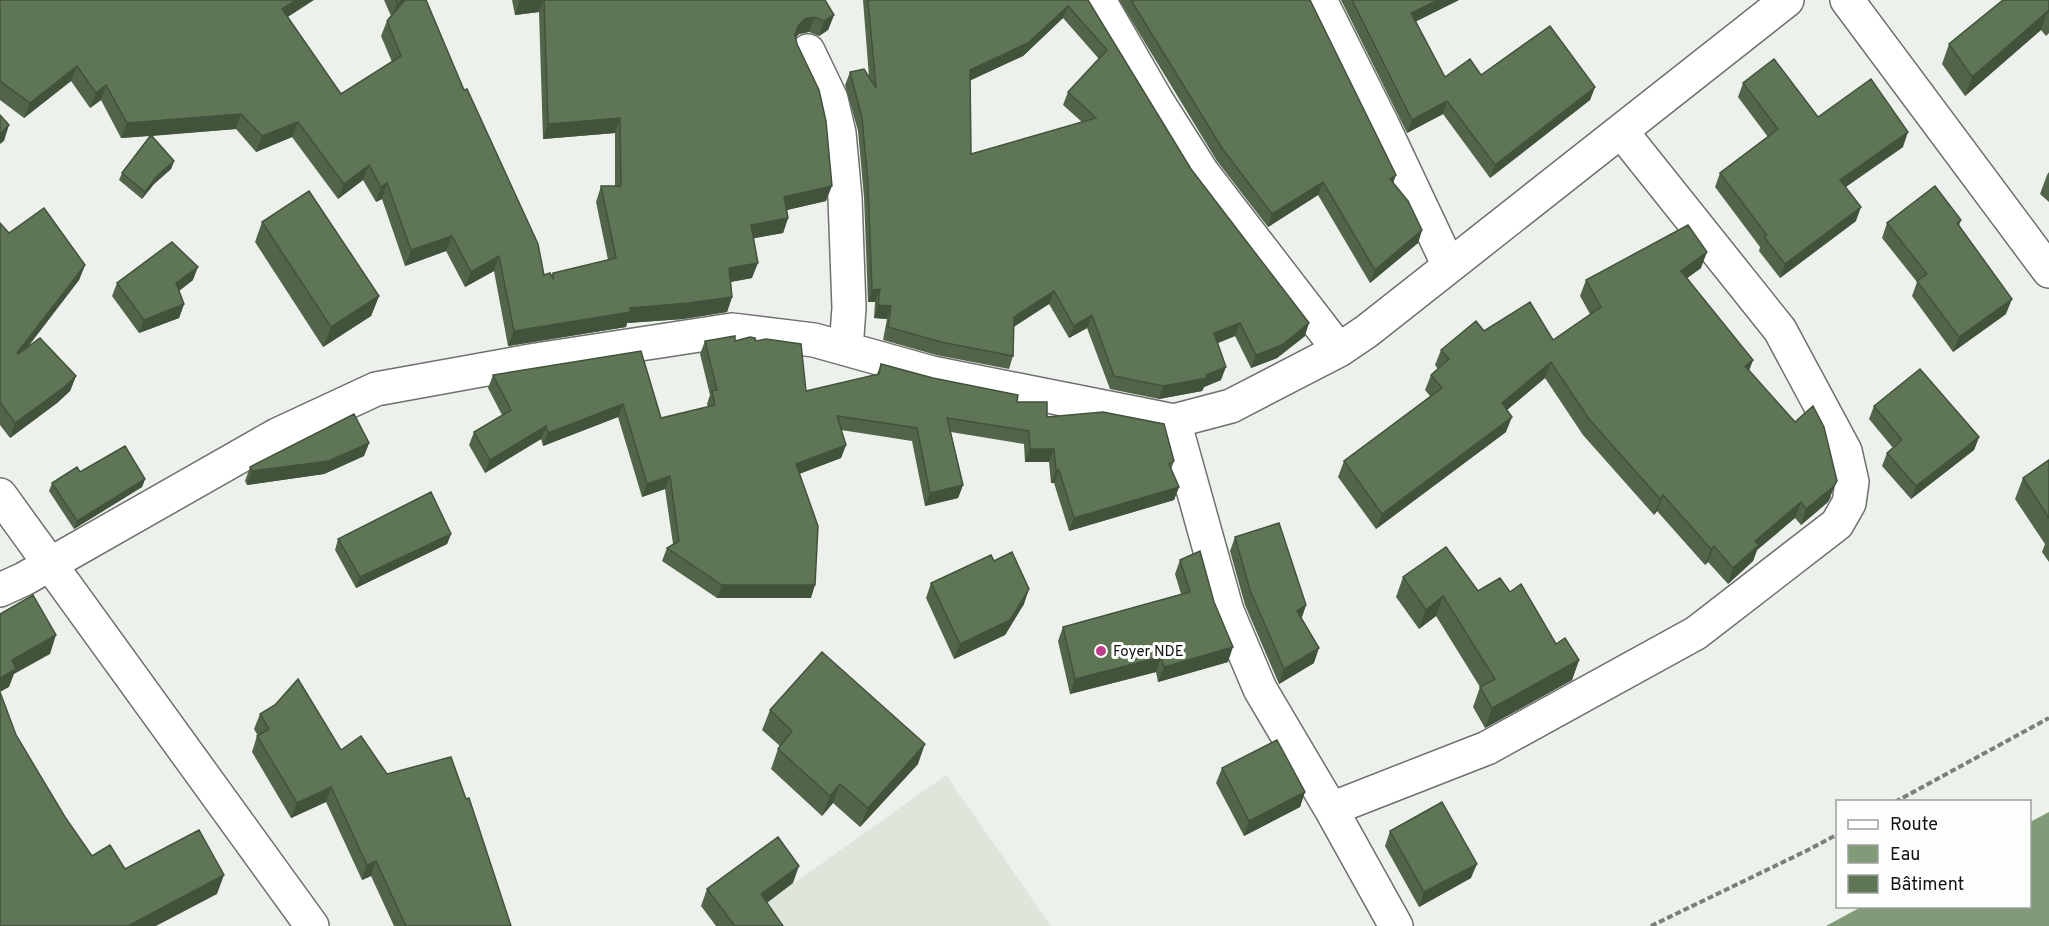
<svg xmlns="http://www.w3.org/2000/svg" width="2049" height="926" viewBox="0 0 2049 926" font-family="Overpass,sans-serif">
<style>
.built{fill:#dee6db}
.water{fill:#819a78}
.lines{fill:none;stroke-linecap:round;stroke-linejoin:round}
.minor-casing{stroke:#6d706c;stroke-width:36}
.path{stroke:#7b7e7b;stroke-width:4;stroke-dasharray:6 3;stroke-linecap:butt}
.minor{stroke:#fff;stroke-width:33}
.wall{fill:#52654a;fill-rule:evenodd}
.shaded-wall{fill:#42533c}
.building{fill:#5f7656;stroke:#42533c;stroke-width:1.5;fill-rule:evenodd}
.poi-dot{fill:#bd3e8a;stroke:#fbfefa;stroke-width:2}
.labels{text-anchor:middle;stroke-width:6;stroke-linejoin:round;paint-order:stroke}
.poi-label{font-size:15px;fill:#121312;stroke:#fbfefa;text-anchor:start}
</style>
<rect width="100%" height="100%" fill="#edf1ec"/>
<!-- built -->
<path class="built" d="M946,775L1051,926H734Z"/>
<!-- water -->
<path class="water" d="M2049,812V926H1826L1861,907L2030,906V822Z"/>
<g class="lines">
<defs>
<path id="minor" d="M1097,0L1104,9L1157,101L1202,172L1339,350
M1320,0L1383,126L1449,266
M1847,0L2049,271
M808,51L831,99L839,133L845,198L849,308L846,349
M1174,421L1227,611L1260,689L1331,809L1396,926
M0,495L312,926
M0,590L24,579L277,435L376,389L536,360L732,330L814,340L932,373L1174,421L1231,406L1339,350L1367,331L1787,0
M1331,809L1487,748L1696,633L1837,524L1849,503L1852,482L1845,451L1780,330L1621,131"/>
</defs>
<!-- minor casing -->
<use href="#minor" class="minor-casing"/>
<!-- path -->
<path class="path" d="M1895,802L2049,718
M1651,926L1808,850L1838,834"/>
<!-- minor -->
<use href="#minor" class="minor"/>
</g>
<!-- wall -->
<path class="wall" d="M0,0L288,17L341,94L392,62L381,36L387,21L391,16L384,0H426L464,90L544,275L552,276L553,273L608,260L596,202L601,186H615V133L543,139L539,12L515,15L512,0H825L834,15L828,30L819,36L809,32L799,34L795,38L826,201L787,210L788,218L783,233L753,238L752,278L731,282L732,297L727,312L683,319L627,323L626,327L508,346L494,271L465,287L446,251L405,266L382,199L376,202L363,180L338,199L292,137L256,152L236,129L152,136L174,161L171,169L154,184L142,199L119,180L122,173L150,136L121,138L101,100L90,108L71,81L24,118L0,100Z
M863,0H1088L1191,169L1305,336L1277,358L1251,368L1235,336L1218,343L1221,380L1204,387L1202,391L1159,399L1110,389L1087,328L1069,338L1049,304L1013,327V356L1009,369L936,355L883,340L887,319L874,318L875,302H868L864,197L858,131L845,85L850,72L869,77ZM1063,18L1099,59L1068,92L1063,105L1082,122L971,154L970,80L1023,56Z
M1119,0H1310L1396,175L1393,183L1422,230L1418,243L1370,283L1318,195L1268,227L1217,161Z
M1341,0H1459L1416,21L1445,77L1481,75L1595,87L1590,100L1490,178L1443,114L1407,133Z
M2049,0V33L2046,36L2041,30L1965,96L1942,64L1949,44Z
M1743,83L1818,117L1903,147L1846,187L1856,221L1780,278L1759,251L1760,247L1715,187L1720,173L1768,137L1738,97Z
M2049,172V202L2040,194L2047,175Z
M1961,220L1959,226L2006,314L1953,352L1912,296L1917,282L1882,238L1887,223Z
M262,222L379,296L371,316L323,347L255,242Z
M0,223L9,233L85,265L79,280L28,347L76,376L70,391L57,403L10,438L0,425Z
M1701,268L1687,278L1753,360L1749,370L1831,497L1828,502L1801,525L1795,518L1757,550L1753,561L1728,584L1708,562L1705,565L1657,511L1654,515L1583,435L1545,378L1507,410L1506,432L1376,529L1338,477L1344,461L1430,396L1425,390L1431,375L1438,369L1435,365L1441,350L1484,331L1553,340L1590,314L1580,296L1586,280Z
M193,280L179,291L184,304L179,318L139,333L112,296L117,283Z
M705,341H756L806,391L877,374L881,364L1017,402L1047,417L1174,461L1171,469L1179,487L1174,500L1069,531L1054,483H1051L1049,462H1025L1024,444L951,432L963,485L958,498L925,506L912,441L841,430L846,445L841,458L799,474L811,598H717L662,561L667,548L673,544L665,489L642,497L618,417L543,446L541,439L485,473L469,445L474,432L502,415L488,388L493,375L641,351L661,418L708,407L707,404L710,395L700,354Z
M1874,406L1979,437L1974,450L1911,499L1882,466L1887,453L1893,448L1869,419Z
M369,443L364,456L324,474L247,485L245,481L250,467Z
M2049,460V562L2042,552L2045,544L2015,499L2023,478Z
M145,479L142,487L74,529L49,491L52,483Z
M451,534L447,544L356,588L335,550L338,539Z
M1235,537L1306,605L1301,619L1314,663L1279,684L1245,605L1230,551Z
M1180,560L1228,662L1158,682L1156,672L1070,694L1058,641L1063,627L1181,594L1175,574Z
M994,561L1024,604L1005,635L954,659L926,598L931,583Z
M1403,577L1478,591L1510,592L1556,644L1579,660L1572,680L1485,728L1473,707L1480,687L1436,616L1419,629L1396,597Z
M770,710L918,764L860,827L833,803L822,816L771,769L778,749L780,746L762,730Z
M260,714L341,750L387,774L511,926H394L371,876L362,880L326,802L291,818L252,752L257,736H258L254,729Z
M1222,768L1305,792L1300,807L1244,836L1216,783Z
M1390,831L1471,878L1419,907L1385,846Z
M793,883L767,903L783,926H716L701,906L707,889Z"/>
<!-- shaded-wall -->
<path class="shaded-wall" d="M296,0H314L277,24L282,9Z
M403,0H408L392,19L397,4Z
M520,0H543L539,12L515,15Z
M1438,0H1459L1407,26L1411,13Z
M1068,6L1063,18L1023,56L965,83L970,70Z
M2048,11L2041,30L1965,96L1972,77Z
M834,15L828,30L819,36L824,21Z
M814,17L809,32L799,34L792,41L798,26L805,19Z
M77,66L71,81L24,118L30,103Z
M106,85L101,100L90,108L96,93Z
M1595,87L1590,100L1490,178L1495,165Z
M1447,101L1443,114L1407,133L1412,120Z
M241,114L236,129L121,138L127,123Z
M620,118L615,133L543,139L548,124Z
M298,122L292,137L256,152L262,136Z
M9,125L4,141L0,144V134Z
M1908,132L1903,147L1835,194L1840,180Z
M174,161L171,169L154,184L142,199L145,192L156,177Z
M369,165L363,180L338,199L344,184Z
M1396,175L1391,188L1390,179Z
M1323,182L1318,195L1268,227L1272,214Z
M387,183L382,199L376,202L381,187Z
M832,186L826,201L778,212L784,197Z
M1861,207L1856,221L1780,278L1785,264Z
M788,218L783,233L745,240L751,225Z
M1422,230L1418,243L1370,283L1375,270Z
M452,236L446,251L405,266L411,250Z
M1707,252L1701,268L1675,287L1681,271Z
M499,256L494,271L465,287L471,272Z
M758,263L752,278L724,283L729,268Z
M85,265L79,280L11,368L17,353Z
M198,267L193,280L171,297L176,283Z
M880,289L875,302H868L872,290Z
M1054,291L1049,304L1009,330L1014,317Z
M379,296L371,316L323,347L331,327Z
M732,297L727,312L683,319L627,323L626,327L508,346L514,331L630,308Z
M2012,299L2006,314L1953,352L1959,337Z
M184,304L179,318L139,333L144,320Z
M878,305L891,306L887,319L874,318Z
M1092,315L1087,328L1069,338L1074,326Z
M1240,323L1235,336L1210,346L1214,333Z
M1309,323L1305,336L1277,358L1251,368L1256,355Z
M1753,360L1747,376L1745,366Z
M1551,362L1545,378L1496,419L1502,403Z
M1226,367L1221,380L1204,387L1202,391L1159,399L1163,386L1206,375Z
M76,376L70,391L57,403L10,438L15,423Z
M623,404L618,417L543,446L548,433Z
M1512,417L1506,432L1376,529L1382,514Z
M546,426L541,439L485,473L490,460Z
M1979,437L1974,450L1911,499L1916,486Z
M369,443L364,456L324,474L247,485L252,471Z
M846,445L841,458L791,477L796,464Z
M1030,449H1054L1049,462H1025Z
M1056,470H1059L1054,483H1051Z
M670,476L665,489L642,497L647,484Z
M145,479L142,487L74,529L77,521Z
M1837,481L1828,502L1801,525L1806,509Z
M963,485L958,498L925,506L930,493Z
M1179,487L1174,500L1069,531L1074,518Z
M1663,495L1657,511L1654,515L1660,499Z
M1801,502L1795,518L1757,550L1753,561L1728,584L1733,568L1755,541Z
M451,534L447,544L356,588L360,577Z
M1714,546L1708,562L1705,565L1711,549Z
M722,585H815L811,598H717Z
M1029,589L1024,604L1005,635L954,659L960,644Z
M1443,596L1436,616L1419,629L1426,610Z
M1306,605L1301,620L1297,611Z
M56,635L50,654L14,674L9,687L0,692V678L12,660Z
M1233,647L1228,662L1158,682L1164,667Z
M1319,648L1314,663L1279,684L1284,669Z
M1161,657L1156,672L1070,694L1075,679Z
M1579,660L1572,680L1485,728L1492,708Z
M925,744L918,764L860,827L868,808Z
M840,784L833,803L822,816L830,796Z
M331,787L326,802L291,818L297,803Z
M1305,792L1300,807L1244,836L1249,821Z
M376,861L371,876L362,880L367,865Z
M1477,864L1471,878L1419,907L1424,892Z
M799,866L793,883L755,911L761,894Z
M224,875L217,894L156,926H128Z"/>
<!-- building -->
<path class="building" d="M0,0H296L282,9L341,94L401,56L387,21L405,0H426L464,90L467,89L538,244L544,275L550,273L553,278V273L616,258L601,186H621L620,118L548,124L544,0H825L834,15L824,21L814,17L805,19L798,26L795,35L797,44L819,90L826,121L832,186L784,197L788,218L751,225L758,263L729,268L732,297L688,303L630,308L631,312L514,331L499,256L471,272L452,236L411,250L387,183L381,187L369,165L344,184L298,122L262,136L241,114L127,123L106,85L96,93L77,66L30,103L0,81Z
M396,0H403L397,4Z
M868,0H1088L1191,169L1309,323L1282,345L1256,355L1240,323L1214,333L1226,367L1206,375L1207,378L1163,386L1114,376L1092,315L1074,326L1054,291L1014,317L1013,356L941,342L888,327L891,306L878,305L880,289L872,290L868,184L862,118L850,72L864,69L876,88ZM1068,6L1107,50L1068,92L1096,118L971,154L970,70L1028,43Z
M1131,0H1310L1396,175L1390,179L1408,201L1422,230L1375,270L1323,182L1272,214L1222,148Z
M1352,0H1438L1411,13L1445,77L1470,59L1481,75L1550,26L1595,87L1495,165L1447,101L1412,120Z
M2003,0H2049V12L2048,11L1972,77L1949,44Z
M1774,59L1818,117L1871,79L1908,132L1840,180L1861,207L1785,264L1764,237L1767,235L1720,173L1778,129L1743,83Z
M0,115L9,125L0,134Z
M151,135L174,161L156,177L145,192L122,173Z
M1935,186L1961,220L1957,223L2012,299L1959,337L1917,281L1927,274L1887,223Z
M309,191L379,296L331,327L262,222Z
M44,208L85,265L17,353L18,354L40,338L76,376L63,388L15,423L0,402V223L9,233Z
M1688,225L1707,252L1681,271L1753,360L1745,366L1795,422L1813,406L1824,427L1837,481L1834,486L1806,509L1801,502L1755,541L1759,545L1733,568L1714,546L1711,549L1663,495L1660,499L1589,419L1551,362L1502,403L1512,417L1382,514L1344,461L1442,388L1431,375L1449,359L1441,350L1476,321L1484,331L1530,302L1553,340L1601,307L1586,280Z
M172,242L198,267L176,283L184,304L144,320L117,283Z
M735,336V341L750,337L755,338L756,341L766,339L801,344L806,391L879,374L881,364L933,378L1018,395L1017,402H1047V417L1103,412L1164,424L1174,461L1169,464L1179,487L1074,518L1059,470H1056L1054,449H1030L1029,431L947,418L963,485L930,493L917,428L837,416L846,445L796,464L818,526L815,585H722L667,548L679,541L670,476L647,484L623,404L548,433L546,426L490,460L474,432L511,410L493,375L641,351L661,418L715,405L712,391L717,390L705,341Z
M1920,369L1979,437L1916,486L1887,453L1902,440L1874,406Z
M354,414L369,443L329,461L252,471L250,467Z
M125,446L145,479L77,521L52,483L77,467L80,472Z
M2049,460V518L2023,478Z
M431,492L451,534L360,577L338,539Z
M1279,523L1306,605L1297,611L1319,648L1284,669L1250,590L1235,537Z
M1446,547L1478,591L1500,578L1510,592L1521,584L1556,644L1565,638L1579,660L1492,708L1480,687L1495,679L1443,596L1426,610L1403,577Z
M1200,551L1214,602L1233,647L1164,667L1161,657L1075,679L1063,627L1190,592L1180,560Z
M1012,552L1029,589L1010,620L960,644L931,583L991,555L994,561Z
M33,595L56,635L12,660L16,669L0,678V614Z
M822,652L925,744L868,808L840,784L830,796L778,749L792,731L770,710Z
M298,679L341,750L361,736L387,774L451,757L466,799L469,798L511,926H406L376,861L367,865L331,787L297,803L257,736L269,729L260,714L275,705Z
M0,692L16,735L65,817L92,856L110,845L125,869L199,830L224,875L128,926H0Z
M1277,740L1305,792L1249,821L1222,768Z
M1442,802L1477,864L1424,892L1390,831Z
M778,837L799,866L761,894L783,926H735L707,889Z"/>
<!-- markers -->
<circle class="poi-dot" cx="1101" cy="651" r="6"/>
<g class="labels">
<!-- poi labels -->
<g class="poi-label">
<text x="1113" y="656">Foyer NDE</text>
</g>
</g>
<!-- legend -->
<rect x="1836" y="800" width="195" height="108" fill="#fbfefa" stroke="#9ea09d" stroke-width="1.5"/>
<rect x="1848" y="820" width="30" height="9" fill="#ffffff" stroke="#9ea09d" stroke-width="1.5"/>
<text x="1890" y="830" font-size="18" fill="#121312">Route</text>
<rect x="1848" y="845" width="30" height="18" fill="#819a78" stroke="#9ea09d" stroke-width="1.5"/>
<text x="1890" y="860" font-size="18" fill="#121312">Eau</text>
<rect x="1848" y="875" width="30" height="18" fill="#5f7656" stroke="#9ea09d" stroke-width="1.5"/>
<text x="1890" y="890" font-size="18" fill="#121312">Bâtiment</text>
</svg>
